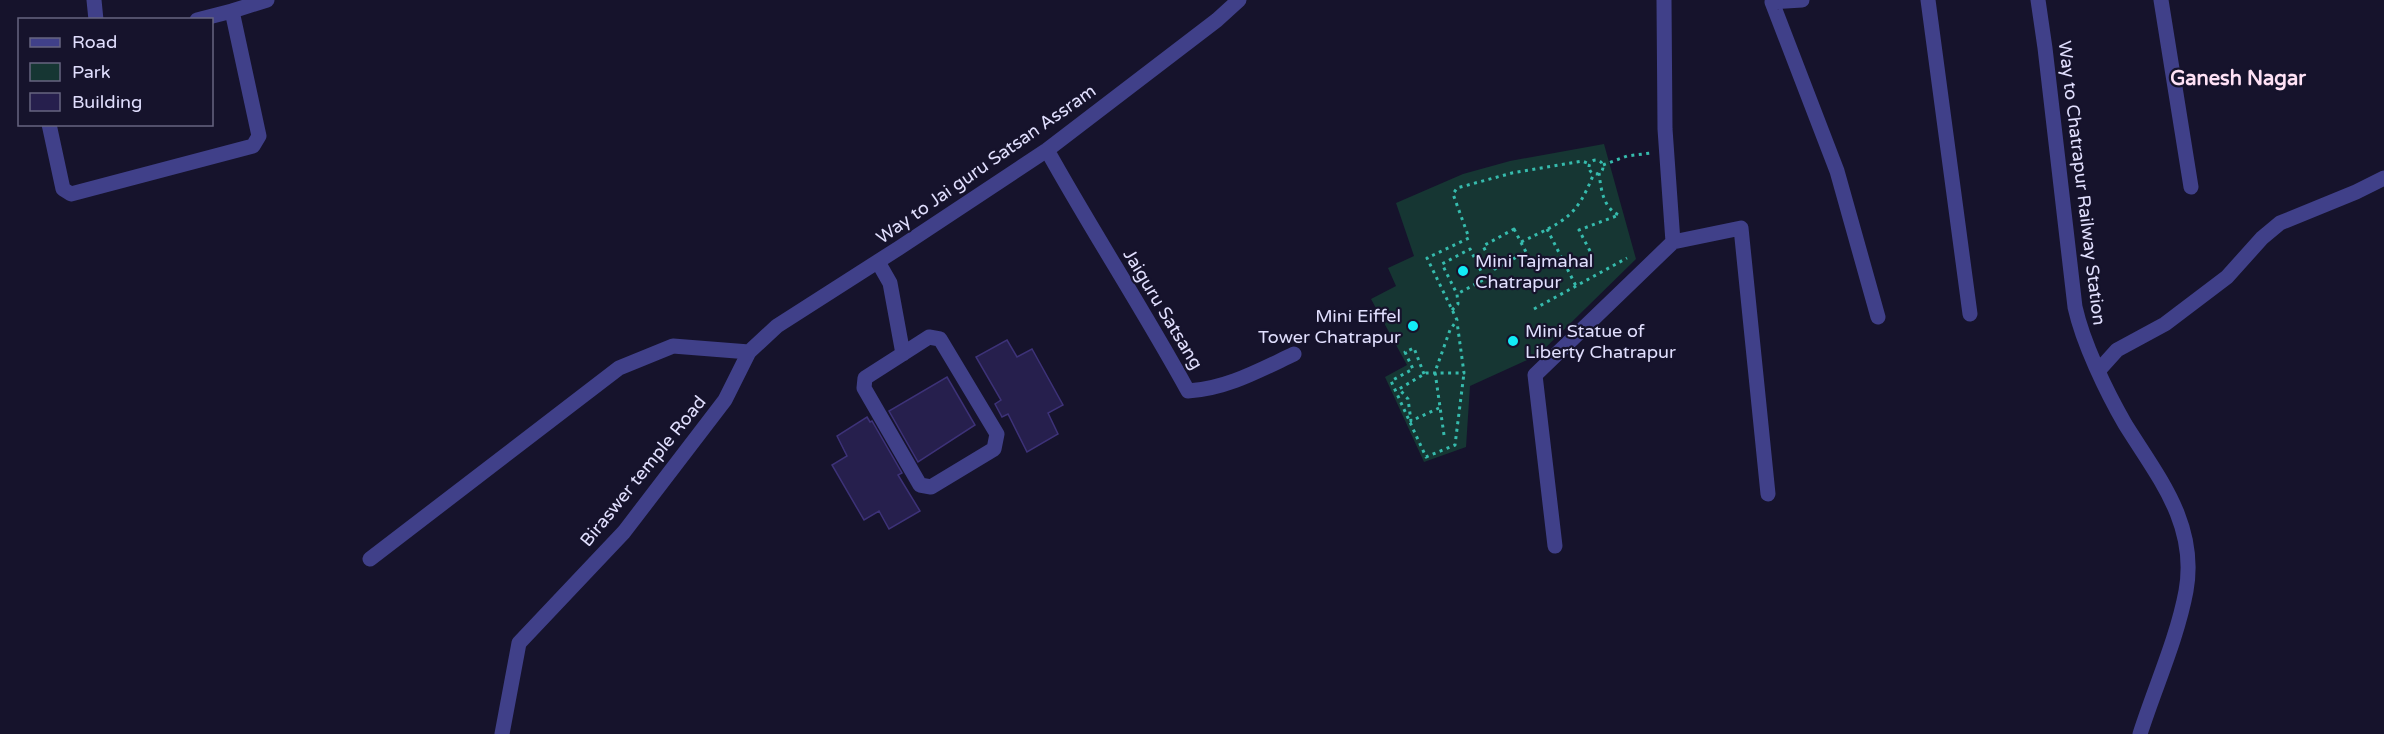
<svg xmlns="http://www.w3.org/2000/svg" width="2384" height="734" viewBox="0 0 2384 734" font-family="'Varela Round',sans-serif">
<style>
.green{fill:#163633}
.building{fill:#261f4d;stroke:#3d3278;stroke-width:1.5}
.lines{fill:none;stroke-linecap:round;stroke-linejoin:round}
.path{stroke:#36bbad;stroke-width:3;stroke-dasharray:3 4.5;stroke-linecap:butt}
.minor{stroke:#404089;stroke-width:15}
.poi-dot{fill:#12ebf7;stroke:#16132c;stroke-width:2}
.labels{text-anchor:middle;stroke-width:4.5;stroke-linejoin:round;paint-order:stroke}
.street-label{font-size:18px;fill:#e1dffe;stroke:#16132c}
.poi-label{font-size:18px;fill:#e1dffe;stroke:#16132c;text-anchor:start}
.neighbourhood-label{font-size:20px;font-weight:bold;fill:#fee1f5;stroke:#16132c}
</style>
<rect width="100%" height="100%" fill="#16132c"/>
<!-- green -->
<path class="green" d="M1604,144L1636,259L1538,355L1470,386L1466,447L1424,462L1385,377L1407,365L1371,299L1396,286L1388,268L1414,256L1396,203L1463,174L1510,161Z"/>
<!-- building -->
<path class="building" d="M1007,340L1017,357L1032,349L1063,405L1048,413L1058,434L1027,452L1008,414L1002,417L995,404L1001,400L976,357Z
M947,377L975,425L918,462L889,411Z
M867,417L870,422L872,421L902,473L898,475L920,511L889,529L879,511L864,520L832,465L847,456L837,436Z"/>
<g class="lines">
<!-- path -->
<path class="path" d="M1589 167a7 7 0 1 1 14 0a7 7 0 1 1-14 0Z
M1603,165L1627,156L1651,153
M1514,229L1526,252L1495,269L1483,246Z
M1547,229L1576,286
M1521,242C1564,221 1576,219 1594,173
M1590,251L1579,230L1619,215C1603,208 1601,189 1599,173
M1478,265L1489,258
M1534,309L1627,258
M1452,310L1458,304L1457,294L1442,264L1470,249L1485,279L1457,294
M1424,374L1414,348L1405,352L1413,369L1391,381L1426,457L1455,445L1464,373
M1439,408L1411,421L1408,399L1399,389L1426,373H1464L1457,322
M1444,435L1435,372L1450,330L1457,320L1427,258L1469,238L1453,194L1457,188L1512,173L1582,161L1590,164"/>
<!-- minor -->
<path class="minor" d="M94,0L96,20
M1802,0L1772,2L1837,171L1878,317
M1928,0L1970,314
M2038,0L2045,48L2075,307C2083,343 2106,391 2125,424C2158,477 2198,524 2186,591C2177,639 2155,687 2140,734
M2161,0L2191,187
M232,11L267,0
M49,124L63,189L71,194L253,146L259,136L232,11L197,20
M1047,150C1092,231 1143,309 1188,391C1226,389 1260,370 1294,354
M1673,242L1741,228L1768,494
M878,262L890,283L903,354
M929,337L940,339L997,434L994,449L931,487L920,485L864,388L865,378Z
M2099,370L2117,350L2165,324L2227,277L2262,238L2280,223L2356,192L2384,178
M1555,546L1535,375L1673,242L1665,129L1664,0
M370,559L619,368L673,346L749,352
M502,734L519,643L624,532L725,400L749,352L777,326L899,248L1047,150L1217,20L1239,0"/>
</g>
<!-- markers -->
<g class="poi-dot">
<circle cx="1463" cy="271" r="6"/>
<circle cx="1413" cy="326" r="6"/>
<circle cx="1513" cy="341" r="6"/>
</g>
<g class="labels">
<!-- street labels -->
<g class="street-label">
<text transform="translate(986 164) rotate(-35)" y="6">Way to Jai guru Satsan Assram</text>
<text transform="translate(2082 183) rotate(83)" y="6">Way to Chatrapur Railway Station</text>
<text transform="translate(1163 309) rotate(59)" y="6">Jaiguru Satsang</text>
<text transform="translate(643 471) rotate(-51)" y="6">Biraswer temple Road</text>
</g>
<!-- poi labels -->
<g class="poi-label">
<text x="1475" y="267">Mini Tajmahal<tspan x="1475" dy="21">Chatrapur</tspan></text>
<text x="1401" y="322" text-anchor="end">Mini Eiffel<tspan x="1401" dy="21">Tower Chatrapur</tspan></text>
<text x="1525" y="337">Mini Statue of<tspan x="1525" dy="21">Liberty Chatrapur</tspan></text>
</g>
<!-- neighbourhood labels -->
<g class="neighbourhood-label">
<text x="2238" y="85">Ganesh Nagar</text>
</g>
</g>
<!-- legend -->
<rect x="18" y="18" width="195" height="108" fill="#16132c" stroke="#676580" stroke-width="1.5"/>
<rect x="30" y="38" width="30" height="9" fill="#404089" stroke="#676580" stroke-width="1.5"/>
<text x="72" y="48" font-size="18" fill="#e1dffe">Road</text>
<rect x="30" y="63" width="30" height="18" fill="#163633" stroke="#676580" stroke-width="1.5"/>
<text x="72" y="78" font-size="18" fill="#e1dffe">Park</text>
<rect x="30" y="93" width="30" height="18" fill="#261f4d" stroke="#676580" stroke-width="1.5"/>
<text x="72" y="108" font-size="18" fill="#e1dffe">Building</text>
</svg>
